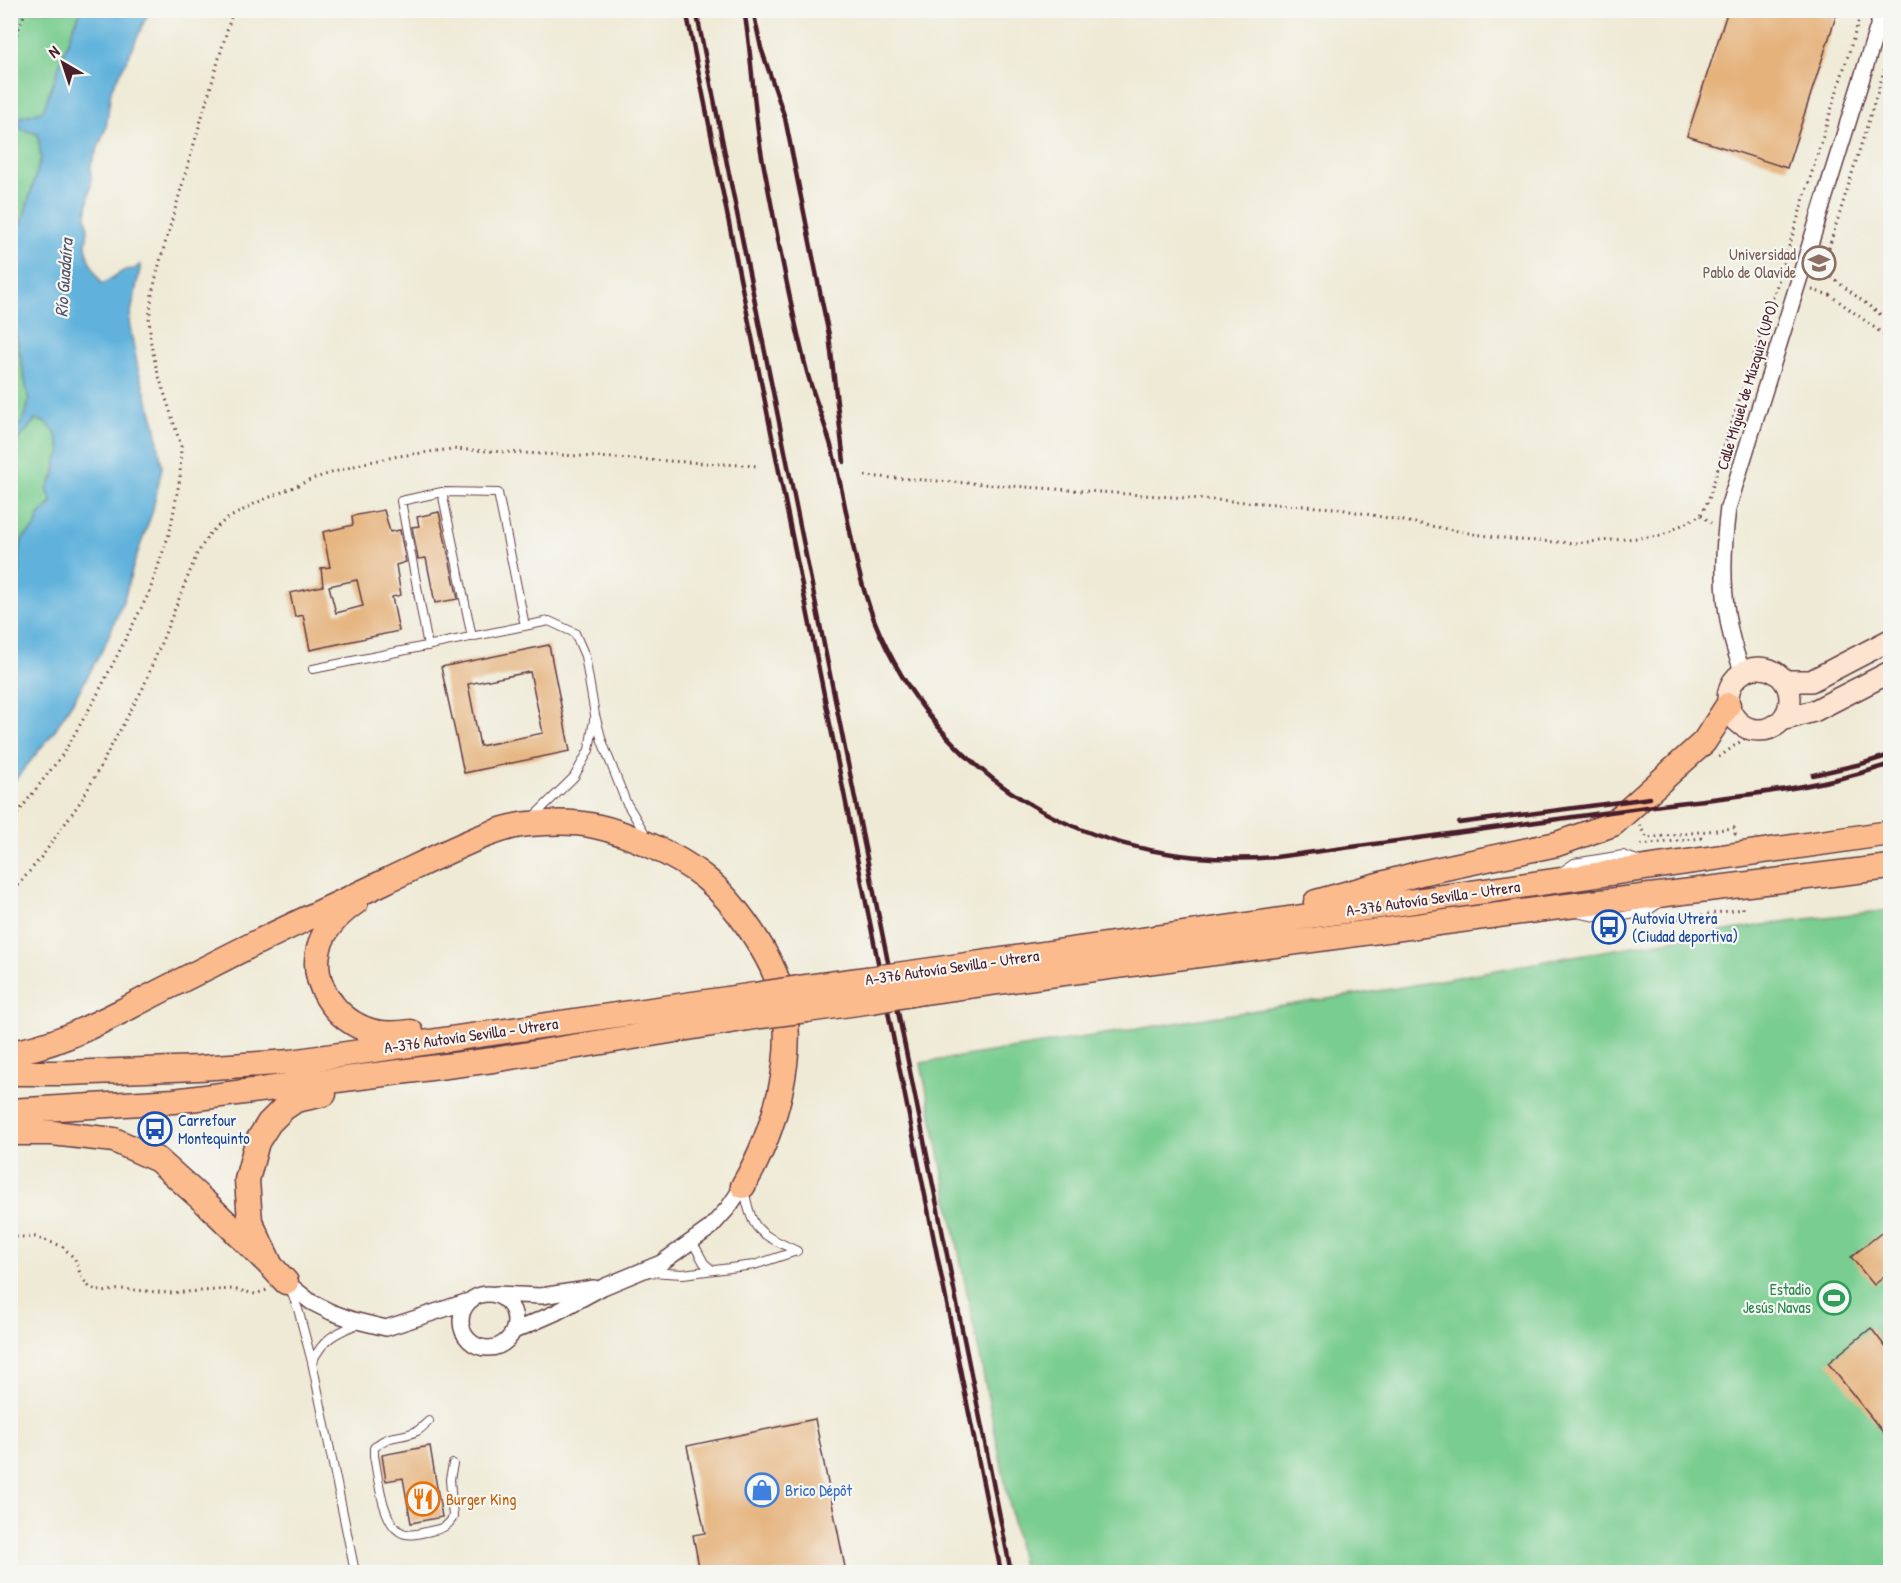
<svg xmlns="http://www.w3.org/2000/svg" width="1901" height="1583" viewBox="0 0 1901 1583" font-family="'Patrick Hand',sans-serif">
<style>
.green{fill:#7acd90;stroke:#62765e;stroke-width:1.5}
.water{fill:#60b2dc;stroke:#556884;stroke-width:1.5}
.building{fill:#e5b27c;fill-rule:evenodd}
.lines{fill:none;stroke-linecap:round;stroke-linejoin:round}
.lane-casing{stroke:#633d44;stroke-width:10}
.street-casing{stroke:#633d44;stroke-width:18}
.secondary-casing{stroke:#633d44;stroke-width:24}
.primary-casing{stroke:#633d44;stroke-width:27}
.path{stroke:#633d44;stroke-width:3;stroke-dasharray:1.5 4.5;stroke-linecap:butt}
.lane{stroke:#fff;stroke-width:8}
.street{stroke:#fff;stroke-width:15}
.secondary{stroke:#fde4d1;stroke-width:21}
.primary{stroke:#fbbb8d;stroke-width:24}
.rail{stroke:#4a1f2b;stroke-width:4.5}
.primary-bridge-casing{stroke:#633d44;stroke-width:27;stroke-linecap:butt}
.primary-bridge{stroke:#fbbb8d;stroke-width:24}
.labels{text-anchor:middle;stroke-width:4.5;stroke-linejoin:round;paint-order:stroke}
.education-label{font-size:16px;fill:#785e54;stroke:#f6f6f2;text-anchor:end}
.street-label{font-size:16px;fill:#4a1f2b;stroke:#f6f6f2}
.transit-label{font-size:16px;fill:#164399;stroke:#f6f6f2;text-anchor:start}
.leisure-label{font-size:16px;fill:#27864d;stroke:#f6f6f2;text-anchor:end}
.shop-label{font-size:16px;fill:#366cbe;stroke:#f6f6f2;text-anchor:start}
.food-label{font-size:16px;fill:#c56008;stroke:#f6f6f2;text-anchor:start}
.water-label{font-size:18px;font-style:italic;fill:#525269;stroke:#f6f6f2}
</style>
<rect width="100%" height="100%" fill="#f6f6f2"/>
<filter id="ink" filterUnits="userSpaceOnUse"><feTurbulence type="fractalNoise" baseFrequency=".0167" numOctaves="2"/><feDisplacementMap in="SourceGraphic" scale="12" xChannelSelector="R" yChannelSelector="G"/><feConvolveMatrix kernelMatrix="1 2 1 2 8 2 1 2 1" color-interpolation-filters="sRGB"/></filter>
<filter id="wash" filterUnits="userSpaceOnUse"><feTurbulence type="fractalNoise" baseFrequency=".008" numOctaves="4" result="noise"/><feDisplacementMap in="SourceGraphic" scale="24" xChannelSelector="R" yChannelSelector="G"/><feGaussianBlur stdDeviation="1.35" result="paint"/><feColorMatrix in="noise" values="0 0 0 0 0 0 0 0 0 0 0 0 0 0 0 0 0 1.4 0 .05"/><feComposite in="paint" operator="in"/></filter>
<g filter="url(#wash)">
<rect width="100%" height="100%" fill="#efead5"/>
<!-- green -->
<path class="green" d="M11,11H81L73,28L43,111L21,117V129L38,134L41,158L21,226L11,251Z
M10,307L29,400C27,414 22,426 11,435Z
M36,419C55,425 57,434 61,452L56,462L55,474L47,489L52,502L39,516L35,528L23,538L19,552L20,572L11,601V457L18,440Z
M1890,910V1572H1023L921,1063L1397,988L1585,954L1788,921Z"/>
<!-- water -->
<path class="water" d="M81,11H149L128,58L111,90L106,128L91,165V183L86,215L88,229L86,245L88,258L101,283H104L125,270L134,269L141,264L129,322L138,369L155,424L162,467L152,513L135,560L124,599L104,647L78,693L53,733L11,785V601L20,572L19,552L23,538L35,528L39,516L52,503L47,489L55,474L56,462L61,452C57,434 55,425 36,419L18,440L11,457V435C22,426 27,414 29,400L11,307L10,251L21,226L41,158L38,134L21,129L18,122L21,117L43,111L73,28Z"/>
<g id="blocks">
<!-- building -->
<path class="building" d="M1728,10H1838L1787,168L1687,136Z
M384,510L390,532L400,530L406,562L396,565L401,595L392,597L399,631L310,650L303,615L295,617L290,593L323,586L321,568L330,567L323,532L353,525L352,516ZM357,580L363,606L336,613L329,586Z
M439,512L458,599L435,603L426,558L418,559L412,527L419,526L417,517Z
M549,645L570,751L464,773L441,667ZM530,672L543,733L480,746L468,684Z
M1890,1226V1272L1874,1285L1851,1257Z
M1871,1328L1890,1353V1441L1828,1363Z
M815,1419L846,1572H700L693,1535L705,1533L687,1446Z
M430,1446L442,1517L411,1523L403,1478L386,1481L382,1455Z"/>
</g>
</g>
<g filter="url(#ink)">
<use href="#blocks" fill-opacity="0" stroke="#633d44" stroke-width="1.5"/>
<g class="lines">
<defs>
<path id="lane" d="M442,492L498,493L525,626
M428,646L401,501L442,492L472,637
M313,669L549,621L575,633L585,656L595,715L602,741L626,802L647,837
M532,818L574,777L589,750L594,720
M1561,872L1574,863L1623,855L1640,861
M1581,914L1607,919L1646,912L1661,902
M744,1189C753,1233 757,1232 797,1251
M692,1241L704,1263L712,1270
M649,1272L683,1274L754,1265L797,1251
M290,1289L298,1309L312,1362L355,1572
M312,1362C324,1337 336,1333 360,1323
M429,1421C425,1424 421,1429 417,1431C401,1439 388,1433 374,1448V1456C378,1476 382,1520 399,1531C407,1537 418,1534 426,1532C438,1529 447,1529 453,1517L450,1479L453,1464"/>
<path id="street" d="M1743,672C1721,620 1721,563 1728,508L1883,10
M286,1282L311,1302L331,1312L353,1320L386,1328L469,1301
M496,1294L541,1296L594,1288
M461 1321a27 27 0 1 1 54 0a27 27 0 1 1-54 0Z
M514,1331L555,1313L603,1287L661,1263L710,1228L728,1208L743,1186"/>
<path id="secondary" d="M1728 699a31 31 0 1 1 62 0a31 31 0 1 1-62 0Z
M1785,681H1811L1890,640
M1782,720L1814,711L1890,672"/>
<path id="primary" d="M356,902C340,913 324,928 319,948C310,982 334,1017 365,1029C379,1035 397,1034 411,1032
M1316,902L1421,873L1557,844L1613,824L1704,742L1728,705
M918,972L1890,833
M799,988L867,979
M923,992L1551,908L1890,867
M807,1010L872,1001
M10,1053C54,1046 90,1027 128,1008C156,993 184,979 212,965C269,935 328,909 386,881C418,866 449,850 481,837C496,831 512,825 529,824C550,822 574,821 595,826C628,833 678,856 704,877C735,902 773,957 782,995C797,1057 774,1133 743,1186
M10,1073H66L199,1068L291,1062L755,995
M10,1111L174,1101L493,1060L761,1016
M10,1133H52L114,1140L158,1160L207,1204L271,1266L286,1282
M271,1266L250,1221L247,1180L257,1142L269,1123L283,1109L296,1100L324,1094"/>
</defs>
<!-- lane casing -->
<use href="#lane" class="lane-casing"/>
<!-- street casing -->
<use href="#street" class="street-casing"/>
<!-- secondary casing -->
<use href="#secondary" class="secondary-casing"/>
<!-- primary casing -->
<use href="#primary" class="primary-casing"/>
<!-- path -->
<path class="path" d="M10,51L26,10
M1890,52L1822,270L1890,322
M1812,290L1830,295L1890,339
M865,476L1334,508L1474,534L1519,540L1576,543L1661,536L1701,515L1709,499L1725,443L1779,279L1862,10
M1701,515L1711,523
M1719,757L1755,731
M10,823L63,754L95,699L149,593L170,531L180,478L181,446L156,367L151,343L149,320L152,294L160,261L233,10
M1639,825L1647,838L1734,828L1735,834H1733
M1641,845L1702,838
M10,895L43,855L83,798L143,688L197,554L210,533L225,520L256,503L315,478L364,463L399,456L452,449L758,466
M1654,922L1743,909V905
M10,1237H35L62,1246L75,1259L81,1276L90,1288L103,1292L121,1289L169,1293L233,1289L255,1294L267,1290"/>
<!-- lane -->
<use href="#lane" class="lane"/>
<!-- street -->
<use href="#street" class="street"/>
<!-- secondary -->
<use href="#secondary" class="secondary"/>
<!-- primary -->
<use href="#primary" class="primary"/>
<!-- rail -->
<path class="rail" d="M686,10L1001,1572
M696,10L1011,1572
M744,10C753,61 753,112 763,162C777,232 789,303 807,372C815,400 826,426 833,453C849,514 854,576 880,634C952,793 1105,871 1276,857C1402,840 1528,824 1654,806C1733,796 1815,790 1890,764
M753,10L761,48L785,118L820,292L829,335L844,462
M1813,775L1861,764L1890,755
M1459,823L1650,798"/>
<defs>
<path id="primary-bridge" d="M867,979L918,972
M755,995L799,988
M872,1001L923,992
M761,1016L807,1010"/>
</defs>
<!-- primary-bridge casing -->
<use href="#primary-bridge" class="primary-bridge-casing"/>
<!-- primary-bridge -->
<use href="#primary-bridge" class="primary-bridge"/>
</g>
</g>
<!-- icons -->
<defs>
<symbol id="university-ring" viewBox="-11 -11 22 22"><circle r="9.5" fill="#f6f6f2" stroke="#8d6e63" stroke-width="1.5"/><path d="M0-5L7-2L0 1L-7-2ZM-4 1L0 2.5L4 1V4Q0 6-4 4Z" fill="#8d6e63"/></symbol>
<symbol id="bus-ring" viewBox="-11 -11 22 22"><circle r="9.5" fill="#f6f6f2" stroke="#1a4fb4" stroke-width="1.5"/><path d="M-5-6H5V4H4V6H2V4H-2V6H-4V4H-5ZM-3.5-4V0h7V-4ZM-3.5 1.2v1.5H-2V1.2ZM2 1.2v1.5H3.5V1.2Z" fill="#1a4fb4"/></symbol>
<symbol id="stadium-ring" viewBox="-11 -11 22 22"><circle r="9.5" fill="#f6f6f2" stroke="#2e9e5b" stroke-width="1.5"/><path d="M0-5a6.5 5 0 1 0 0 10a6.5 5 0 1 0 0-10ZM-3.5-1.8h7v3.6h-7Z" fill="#2e9e5b"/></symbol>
<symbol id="shop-ring" viewBox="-11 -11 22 22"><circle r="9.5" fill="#f6f6f2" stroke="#3f7fe0" stroke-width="1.5"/><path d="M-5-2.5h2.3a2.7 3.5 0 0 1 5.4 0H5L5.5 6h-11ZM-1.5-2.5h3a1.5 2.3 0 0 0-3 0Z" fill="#3f7fe0"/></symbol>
<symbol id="restaurant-ring" viewBox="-11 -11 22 22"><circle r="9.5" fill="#f6f6f2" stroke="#e8710a" stroke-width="1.5"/><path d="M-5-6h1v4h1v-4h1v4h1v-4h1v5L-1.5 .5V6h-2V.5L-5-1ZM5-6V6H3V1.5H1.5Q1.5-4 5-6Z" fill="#e8710a"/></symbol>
</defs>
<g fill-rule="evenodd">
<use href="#university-ring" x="1800" y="244" width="38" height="38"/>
<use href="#bus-ring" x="1590" y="908" width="38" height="38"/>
<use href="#bus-ring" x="136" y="1110" width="38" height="38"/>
<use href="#stadium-ring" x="1815" y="1279" width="38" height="38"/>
<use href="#shop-ring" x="743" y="1471" width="38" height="38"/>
<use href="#restaurant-ring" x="404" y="1480" width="38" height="38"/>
</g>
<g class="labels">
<!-- education labels -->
<g class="education-label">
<text x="1796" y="260">Universidad<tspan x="1796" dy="18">Pablo de Olavide</tspan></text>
</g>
<!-- street labels -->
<g class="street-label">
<text transform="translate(1747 385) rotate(-73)" y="6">Calle Miguel de Múzquiz (UPO)</text>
<text transform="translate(1433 898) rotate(-8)" y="6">A-376 Autovía Sevilla - Utrera</text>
<text transform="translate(952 967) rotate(-8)" y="6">A-376 Autovía Sevilla - Utrera</text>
<text transform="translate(471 1035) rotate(-8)" y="6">A-376 Autovía Sevilla - Utrera</text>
</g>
<!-- transit labels -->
<g class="transit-label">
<text x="1632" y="924">Autovía Utrera<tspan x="1632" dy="18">(Ciudad deportiva)</tspan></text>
<text x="178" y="1126">Carrefour<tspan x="178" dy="18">Montequinto</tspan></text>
</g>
<!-- leisure labels -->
<g class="leisure-label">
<text x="1811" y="1295">Estadio<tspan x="1811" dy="18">Jesús Navas</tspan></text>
</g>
<!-- shop labels -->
<g class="shop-label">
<text x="785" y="1496">Brico Dépôt</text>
</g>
<!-- food labels -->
<g class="food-label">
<text x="446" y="1505">Burger King</text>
</g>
<!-- water labels -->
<g class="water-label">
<text transform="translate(64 278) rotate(-86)" y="6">Río Guadaíra</text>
</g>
</g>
<!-- margin -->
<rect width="1901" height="1583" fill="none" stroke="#f6f6f2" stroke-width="36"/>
<!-- north arrow -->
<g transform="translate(63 63) rotate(321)" stroke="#f6f6f2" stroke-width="4.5" paint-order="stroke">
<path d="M0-4.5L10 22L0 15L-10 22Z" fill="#4a1f2b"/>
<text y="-9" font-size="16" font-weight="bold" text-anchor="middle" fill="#4a1f2b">N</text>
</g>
</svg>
